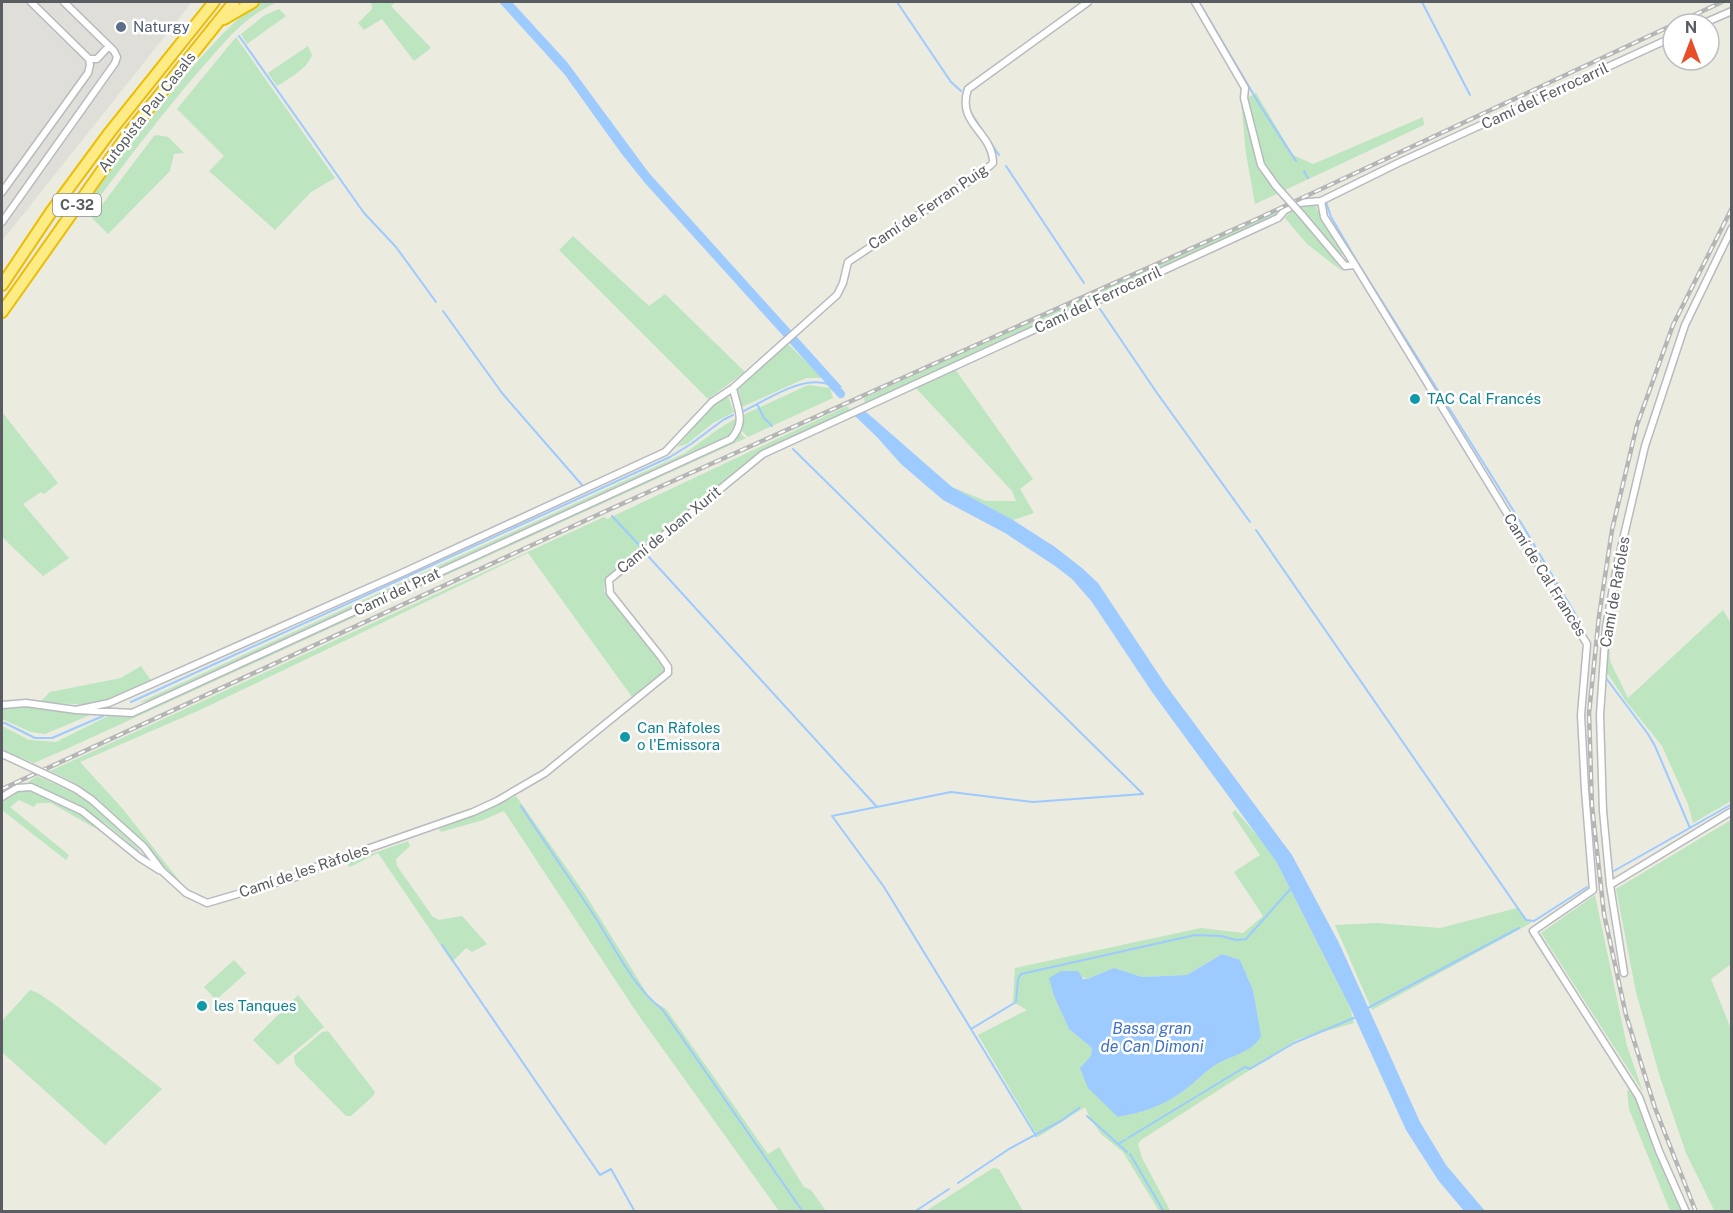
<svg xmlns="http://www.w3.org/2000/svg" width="1733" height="1213" viewBox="0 0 1733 1213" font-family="'Public Sans',sans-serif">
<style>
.industrial{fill:#e0ded8}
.green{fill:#bce5c0;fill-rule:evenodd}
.water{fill:#9dcaff}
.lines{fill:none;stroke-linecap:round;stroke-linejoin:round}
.stream{stroke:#9dcaff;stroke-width:2}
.canal{stroke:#9dcaff;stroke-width:8}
.minor-casing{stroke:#b8babf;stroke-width:9}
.motorway-casing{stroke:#ecbd00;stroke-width:14}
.minor{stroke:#fff;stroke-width:6}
.motorway{stroke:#fdec86;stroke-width:10}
.rail-casing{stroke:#b4b5b5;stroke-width:4.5}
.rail{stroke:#fff;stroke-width:2;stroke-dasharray:7;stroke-linecap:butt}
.minor-bridge-casing{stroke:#b8babf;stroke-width:9;stroke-linecap:butt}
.minor-bridge{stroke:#fff;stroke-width:6}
.service-dot{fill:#5c6f8a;stroke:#fff;stroke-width:2}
.culture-dot{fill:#0f9aa8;stroke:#fff;stroke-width:2}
.labels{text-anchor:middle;stroke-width:5;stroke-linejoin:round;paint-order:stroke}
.shield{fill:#fff;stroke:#8b8d90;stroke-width:1.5}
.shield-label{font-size:14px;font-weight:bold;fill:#595c61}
.service-label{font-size:15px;fill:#4e5e75;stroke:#fff;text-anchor:start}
.street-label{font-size:15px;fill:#595c61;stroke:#fff}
.culture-label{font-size:15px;fill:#0d838f;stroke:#fff;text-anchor:start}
.water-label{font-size:16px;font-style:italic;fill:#4071c2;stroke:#fff}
</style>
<rect width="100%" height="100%" fill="#ecebe0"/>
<!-- industrial -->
<path class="industrial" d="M2,2H192L2,241Z"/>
<!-- green -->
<path class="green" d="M262,2H278C245,15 223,44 200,70C162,114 127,160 92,207L83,205C120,158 156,110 195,64C216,41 235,18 262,2Z
M371,2H396L391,6L431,48L414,61L382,19L364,30L358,23L372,9Z
M279,9L286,16L247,44L241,34L265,15Z
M236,37L335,178L311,192L275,230L209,171L224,156L177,109Z
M308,46L312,55C307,69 290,78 277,86L268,73Z
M1256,93L1293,155L1313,164L1423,117L1424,125L1255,204L1246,154L1241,101Z
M157,135L168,137L184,153L174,154L170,171L108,234L92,218L154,136Z
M1314,204L1343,254L1342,255L1334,252L1297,207Z
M1292,209L1311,229L1343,272L1307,244L1285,218Z
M1279,210L1272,218L865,404L864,398Z
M573,236L649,306L665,294L745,372L708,399L559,250Z
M788,344L823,378H806L740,408L738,388Z
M955,369L1033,479L1020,489L1034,513L1013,520L952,487L986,501H1016L1012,491L915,387Z
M808,385L830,388L833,398L748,437L742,431L743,415Z
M728,396L734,412L713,423L687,444L677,447L713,405Z
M847,406L850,410L760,454L606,578L604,591L614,600L665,666L662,677L632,697L528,553L200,710L80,762L122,808L186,889C143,847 107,794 50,771L604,517L607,519Z
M2,412L58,483L44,494L41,492L23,504L69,558L43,576L2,537Z
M735,419L742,435L746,438L73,746L34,763L2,750V726L29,740L56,742L112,714L132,715L153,700L138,703L683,454C701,443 716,429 735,419Z
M1723,610L1732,625L1731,801L1693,823L1688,804L1662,746L1625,700L1606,671L1609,635L1610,661L1628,698Z
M141,666L152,682L108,701L87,705L40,702L50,692L121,678Z
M23,705L95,713L45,734L31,732L2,719V707Z
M37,776L71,791L93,805L139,849V851L105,823L28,782Z
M24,789C50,794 80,812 101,828L93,827L51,803H37L34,807L19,800L10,807L69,855L66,860L2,810V801Z
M516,796L585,894L651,1000L666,1009L768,1154L779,1147L804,1187L811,1190L826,1211H779L637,1013L504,811L483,820L441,832L439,829Z
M1235,810L1269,849L1276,861L1350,1007L1354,1023L1298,1039L1141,1140L1138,1144L1142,1158L1171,1212L1159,1211L1123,1152L1101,1134L1090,1118L1085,1107L1038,1137L978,1035L1027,1010L1013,1002L1015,968L1201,928L1243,933L1263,916L1234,872L1260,855L1232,813ZM1222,954L1240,960L1253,990L1260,1036C1251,1054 1230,1055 1214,1066C1204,1072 1196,1082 1186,1089C1164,1106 1144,1112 1118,1117L1091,1056L1092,1048L1069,1029L1054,996L1082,977L1087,979L1114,968L1142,977L1187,975Z
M1731,820V964L1711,979L1731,1029L1732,1211L1715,1212L1686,1153L1659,1074L1636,992L1616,889Z
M408,841L410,846L396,859L397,866L433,917L439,920L462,916L487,944L472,952L466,948L452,962L378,853L350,867L346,863Z
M1595,895L1627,1046L1643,1092L1541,933Z
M1517,908L1531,923L1372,1010L1335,925L1377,923L1440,928Z
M234,960L246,973L216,1000L204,987Z
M30,990L38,993L57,1006L162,1089L105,1145L2,1052V1021Z
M298,995L324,1027L278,1065L253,1040Z
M328,1031L375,1092L373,1096L351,1116H346L295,1064L294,1056L322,1032Z
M1627,1090L1631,1091L1640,1106L1689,1211H1670L1629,1109Z
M993,1168L999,1169L1023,1211H926Z"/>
<!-- water -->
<path class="water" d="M499,2H512L567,62L649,173L842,387L833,391L645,183L621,153L565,75Z
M865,411L952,487L1013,520L1055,547L1082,568L1098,583L1165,684L1292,855L1339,943L1420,1122L1446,1165L1485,1211H1464L1438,1180L1406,1130L1350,1007L1276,861L1152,692L1092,602L1072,579L1055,566L1005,533L943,500L901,464L877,437L854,415Z
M1222,954L1240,960L1253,990L1261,1036C1251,1054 1230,1055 1214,1066C1204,1072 1196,1082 1186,1089C1164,1106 1144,1112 1118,1117L1088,1088L1080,1068L1091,1056L1092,1048L1069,1029L1054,996L1049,978L1061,971H1078L1083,979H1087L1114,968L1142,977L1187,975Z"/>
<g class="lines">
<!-- stream -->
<path class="stream" d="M897,2L951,82L961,91
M1199,2L1261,107L1296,161
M1422,2L1470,95
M239,36L364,213L396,247L436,302
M969,110L999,155
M1006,166L1084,283
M1304,171L1308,178
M1326,202L1331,217L1358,263L1523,526L1580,622
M1100,309L1157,393L1250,522
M443,311L502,393L582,485
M757,404L764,418L772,426
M744,411C768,399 801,376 828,384
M793,449L1143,794L1033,802L951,792L832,816L884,887L971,1029L1016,1002L1018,979L1021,974L1195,935L1221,936L1236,940L1246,939L1293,886
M612,516L640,546
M1256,530L1526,920L1534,921L1587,887
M648,556L877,807
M1606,678L1648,734L1655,746L1690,828
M131,702L670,457L691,444L723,420L733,415
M2,723H5L35,738H52L103,716
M521,806C545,843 571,880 595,917C615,948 633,987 662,1009L803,1212
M1612,872L1732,804
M442,945L600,1175L611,1169L635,1212
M1366,1009L1519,928
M971,1029L1036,1136
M1087,1116L1127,1152
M1128,1138L1245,1067L1250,1069L1294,1043L1356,1017
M1118,1144L1125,1140
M1130,1154L1164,1212
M958,1183L1009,1149L1061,1121L1079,1108
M914,1212L949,1189"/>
<!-- canal -->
<path class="canal" d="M831,383L841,394"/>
<defs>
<path id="minor" d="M31,2L89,59
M1195,2L1245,88L1244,98L1261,165L1276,186
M1702,24L1732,11
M89,59H97L109,46
M2,192L88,73L90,65L89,59
M1321,201L1324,217L1355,265
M1302,215L1345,266L1355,265L1587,644L1581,715L1585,790L1593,890L1533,931L1639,1097L1659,1151L1686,1212
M2,222L115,63L117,57L114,51L64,2
M2,705L26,703L76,710L132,713L731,439C747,421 737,409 733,388
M76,710L109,703L402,573L665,452L712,402L733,388L837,295L843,283L848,262L984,171L993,163C993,132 956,124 968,89L1088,2
M2,754L15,760
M60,781L76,789L92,800L144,847L162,871L186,893L207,903L296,877L307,870L473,812L497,801L545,773L668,673V667L661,657L610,593L609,580L763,454L1278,218L1285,210L1298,203L1321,201L1398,163L1673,37
M2,797L17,788L31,787L82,811L140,858L159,870
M1610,885L1732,811
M1624,973L1610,885L1603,811L1600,715L1606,627L1618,561L1645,446L1685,325L1732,228"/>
<path id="motorway" d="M224,19L253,2
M2,285L51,212L110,132L214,2
M2,312L125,138L234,2"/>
</defs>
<!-- minor casing -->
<use href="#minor" class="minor-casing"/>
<!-- motorway casing -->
<use href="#motorway" class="motorway-casing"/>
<!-- minor -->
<use href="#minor" class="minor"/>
<!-- motorway -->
<use href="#motorway" class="motorway"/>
<defs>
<path id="rail" d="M2,789L606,511L1259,218L1722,2
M1696,1212L1655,1108L1626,1015L1604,914L1592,806L1589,713L1599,616L1612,530L1637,425L1673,325L1732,208"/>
</defs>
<!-- rail casing -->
<use href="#rail" class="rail-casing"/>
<!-- rail -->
<use href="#rail" class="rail"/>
<defs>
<path id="minor-bridge" d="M1276,186L1302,215
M15,760L60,781"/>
</defs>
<!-- minor-bridge casing -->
<use href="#minor-bridge" class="minor-bridge-casing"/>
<!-- minor-bridge -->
<use href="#minor-bridge" class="minor-bridge"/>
</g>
<!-- markers -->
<circle class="service-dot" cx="121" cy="27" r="6"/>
<g class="culture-dot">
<circle cx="1415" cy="399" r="6"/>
<circle cx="625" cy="737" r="6"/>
<circle cx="202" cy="1006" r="6"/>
</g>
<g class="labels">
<!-- shield labels -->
<rect class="shield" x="53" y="194" width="48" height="22" rx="4.5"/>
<g class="shield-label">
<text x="77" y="210">C-32</text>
</g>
<!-- service labels -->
<g class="service-label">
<text x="133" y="32">Naturgy</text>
</g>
<!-- street labels -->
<g class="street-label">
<text transform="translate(1545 96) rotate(-25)" y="5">Camí del Ferrocarril</text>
<text transform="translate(147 112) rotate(-52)" y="5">Autopista Pau Casals</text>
<text transform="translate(928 207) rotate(-34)" y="5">Camí de Ferran Puig</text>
<text transform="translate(1098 300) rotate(-25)" y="5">Camí del Ferrocarril</text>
<text transform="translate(669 530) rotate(-39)" y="5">Camí de Joan Xurit</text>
<text transform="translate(1545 575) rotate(58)" y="5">Camí de Cal Francès</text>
<text transform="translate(397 592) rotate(-25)" y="5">Camí del Prat</text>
<text transform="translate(1615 592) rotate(-80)" y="5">Camí de Rafoles</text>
<text transform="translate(304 871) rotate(-19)" y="5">Camí de les Ràfoles</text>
</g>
<!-- culture labels -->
<g class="culture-label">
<text x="1427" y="404">TAC Cal Francés</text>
<text x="637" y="733">Can Ràfoles<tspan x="637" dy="17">o l'Emissora</tspan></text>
<text x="214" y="1011">les Tanques</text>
</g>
<!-- water labels -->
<g class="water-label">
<text x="1152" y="1034">Bassa gran<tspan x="1152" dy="18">de Can Dimoni</tspan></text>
</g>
</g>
<!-- border -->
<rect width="1733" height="1213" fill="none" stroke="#595c61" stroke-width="6"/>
<!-- north arrow -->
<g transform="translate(1691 42)"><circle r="28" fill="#ffffff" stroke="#bdbec0" stroke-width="1.5"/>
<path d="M0-4.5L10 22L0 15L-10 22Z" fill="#ea4d29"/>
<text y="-9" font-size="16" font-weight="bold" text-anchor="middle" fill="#595c61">N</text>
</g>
</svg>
